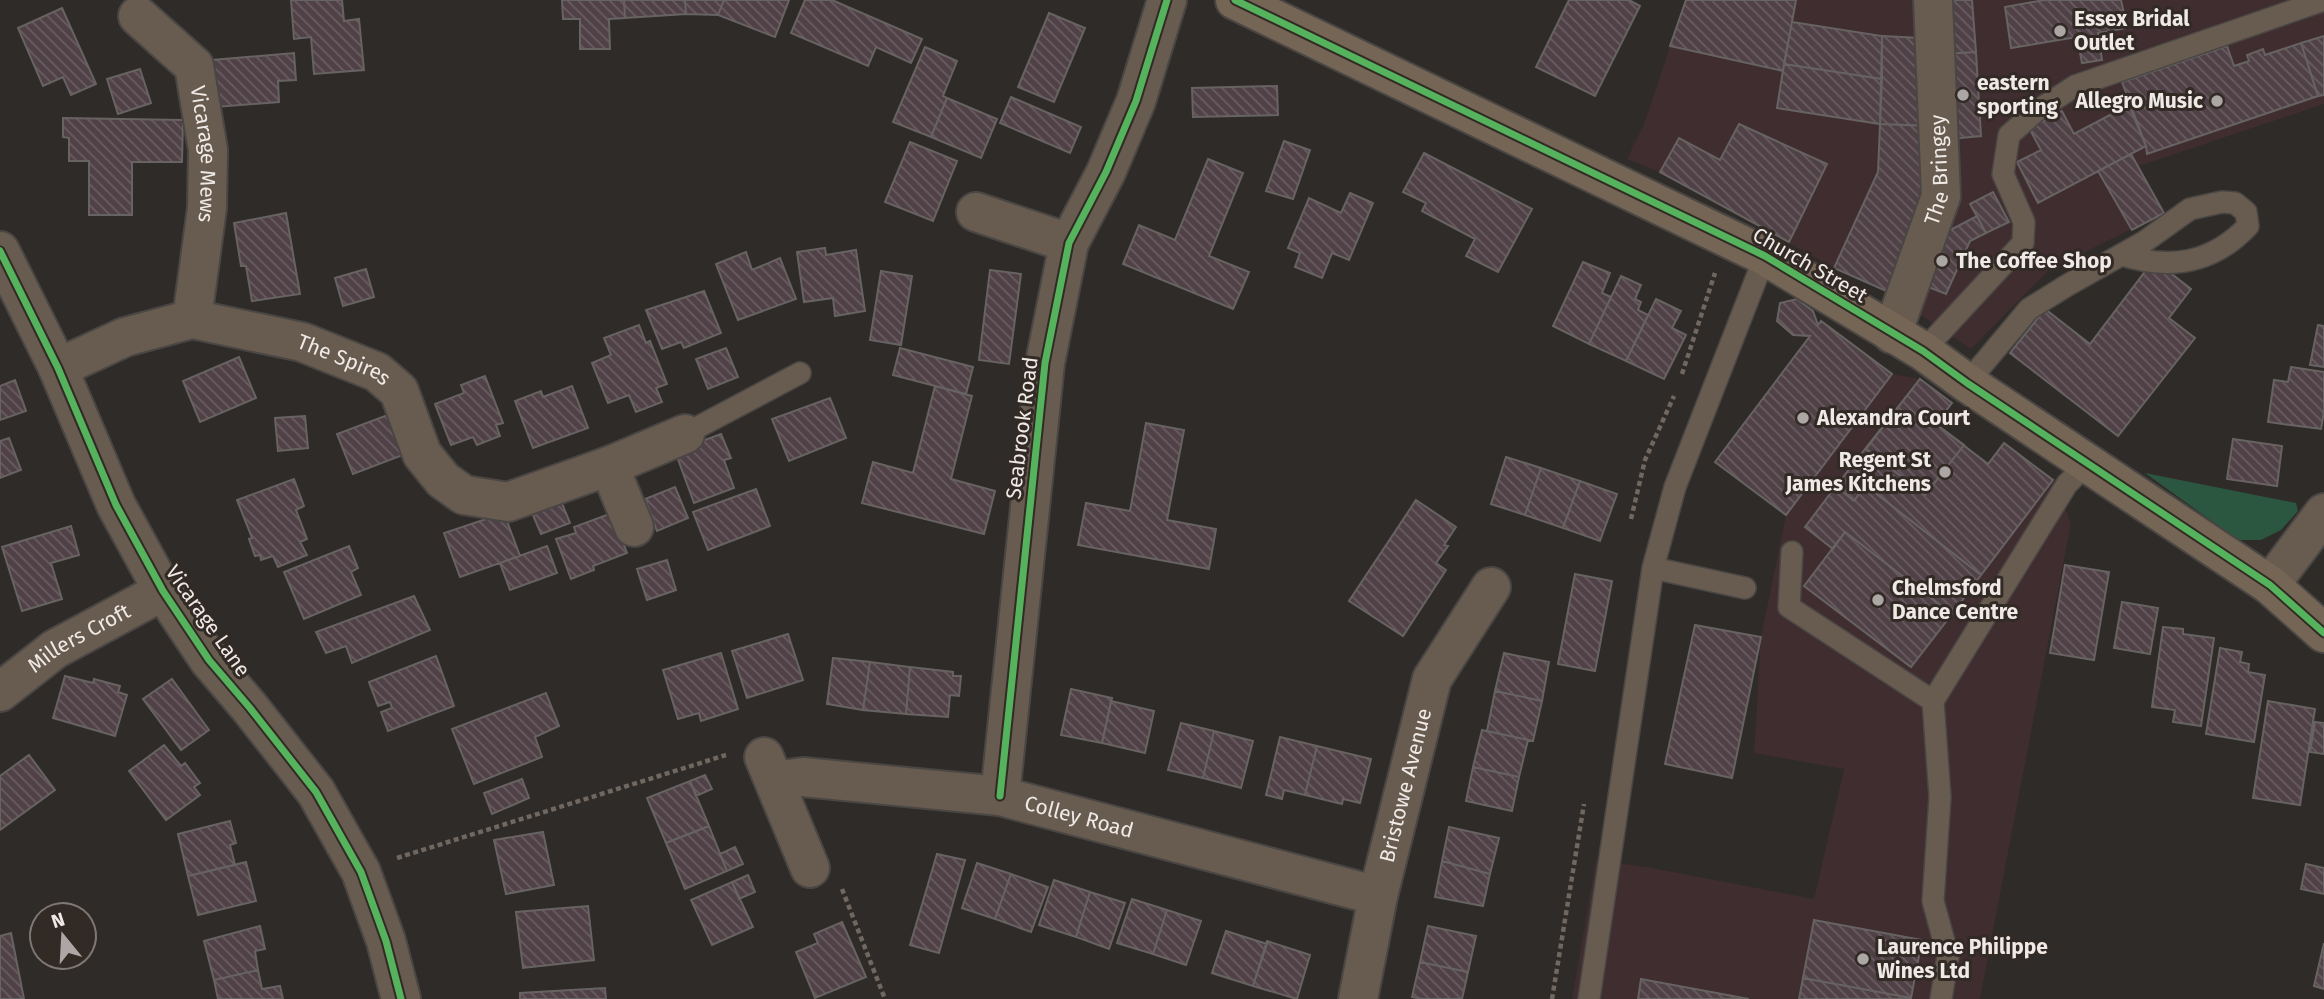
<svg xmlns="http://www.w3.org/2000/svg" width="2324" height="999" viewBox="0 0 2324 999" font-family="'Fira Sans',sans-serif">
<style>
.commercial{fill:#3f2d30}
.green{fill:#2b563f}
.building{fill:url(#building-back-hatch);stroke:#676362;stroke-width:2}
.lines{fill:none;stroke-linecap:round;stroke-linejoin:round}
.lane-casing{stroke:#494644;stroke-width:24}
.street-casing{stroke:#494644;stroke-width:42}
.secondary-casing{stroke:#494644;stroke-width:42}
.path{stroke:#706860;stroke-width:4.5;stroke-dasharray:5 3.5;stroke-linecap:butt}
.lane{stroke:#685b4f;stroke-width:21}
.street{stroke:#685b4f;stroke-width:38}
.secondary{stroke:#756555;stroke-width:38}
.cycleway-casing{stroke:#322a25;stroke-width:11}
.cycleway{stroke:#56b35d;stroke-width:7}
.poi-dot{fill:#aca7a4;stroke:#322a25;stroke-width:2.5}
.labels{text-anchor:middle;stroke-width:6;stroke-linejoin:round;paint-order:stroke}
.poi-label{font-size:21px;font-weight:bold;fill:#f0eae7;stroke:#322a25;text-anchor:start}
.street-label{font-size:21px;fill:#f0eae7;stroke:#322a25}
</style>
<defs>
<pattern id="building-back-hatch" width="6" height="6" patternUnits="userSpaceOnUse" patternTransform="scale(1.75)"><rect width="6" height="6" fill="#504147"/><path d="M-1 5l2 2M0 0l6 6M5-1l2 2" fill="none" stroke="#6a5d62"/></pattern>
</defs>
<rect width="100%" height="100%" fill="#2f2b28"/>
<!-- commercial -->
<path class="commercial" d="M1686,0H2324V104L2139,166L2164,213L2049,270L1971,349L1915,311L1893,294L1834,268L1660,172L1627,159L1644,124Z
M1892,374L1920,379L1952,403L1936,424L1988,464L2004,443L2053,480L2071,523L1980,999H1572L1596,860L1652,868L1814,899L1844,769L1754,753L1761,637L1786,515Z"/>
<!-- green -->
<path class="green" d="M2145,473L2296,503L2298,511L2281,530L2261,540H2238Z"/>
<!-- building -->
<path class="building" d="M291,0H342L344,21L359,19L364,70L314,74L311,37L294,39Z
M562,0H624L625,18L609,19L610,49H580V19H563Z
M624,0H685L686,14L625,18Z
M685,0H724L718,15L686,14Z
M724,0H789L775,37L718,15Z
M805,0H832L922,39L911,63L876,47L868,66L791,33Z
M1569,0H1629L1640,6L1595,96L1536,67Z
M1686,0H1796L1783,71L1670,46Z
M1940,0H1972L1976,52L1944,54Z
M2044,0H2121L2127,28L2098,33L2102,60L2082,63L2077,37L2011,48L2005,7Z
M62,8L96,84L71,95L63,77L43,86L18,28Z
M1049,13L1085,28L1054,102L1018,87Z
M1792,22L1882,36V79L1784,64Z
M1882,36L1921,38L1930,126L1880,124Z
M2324,36V95L2318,96L2301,43Z
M2301,43L2318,96L2147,154L2146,146L2122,82L2227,46L2234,66L2249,61L2247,55L2263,49L2265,55Z
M925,47L957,61L943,96L947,98L931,137L893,122Z
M1976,52L1981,136L1950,139L1944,54Z
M294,53L296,80L278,81L279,102L216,107L212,60Z
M1784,64L1882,79L1880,124L1777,108Z
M140,69L151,103L118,114L107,79Z
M1277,86L1278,115L1193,117L1192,88Z
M1011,97L1081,127L1070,153L1000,123Z
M947,98L997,119L981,158L931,137Z
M2129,105L2146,146L2038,203L2017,162L2041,150L2029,128L2062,111L2074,134Z
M63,118L183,120L182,162H132V215H89V161H69V138L63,137Z
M1739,124L1827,164L1789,242L1660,172L1679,138L1720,160Z
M1880,124L1930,126L1934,197L1893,294L1834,268L1878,172Z
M1284,141L1310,150L1293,199L1266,191Z
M910,142L957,161L933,221L885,202Z
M1424,153L1532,209L1498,272L1466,256L1475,239L1422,211L1426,203L1403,192Z
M2131,154L2164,213L2132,230L2098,171Z
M1208,159L1243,173L1209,256L1249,272L1233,309L1123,264L1139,225L1175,240Z
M1993,192L2009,222L1986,233L1970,204Z
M1350,193L1373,203L1349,260L1332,253L1322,278L1295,267L1300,253L1288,248L1309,198L1341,213Z
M286,213L300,294L252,301L246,266H241L234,223Z
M1977,216L1986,233L1970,241L1946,294L1913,281L1948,231Z
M825,248L826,255L856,250L865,311L835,316L833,298L804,302L797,252Z
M746,252L752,270L780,258L796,299L738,320L716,264Z
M1583,262L1610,273L1602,293L1611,297L1589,344L1553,326Z
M2150,265L2160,273L2164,268L2191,289L2169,318L2195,338L2118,436L2010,353L2045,309L2090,344Z
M366,269L374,297L343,306L335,278Z
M990,270L1021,274L1009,364L979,360Z
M881,271L912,276L901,345L870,340Z
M1621,276L1641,285L1635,299L1641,302L1638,310L1648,315L1626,361L1589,344Z
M704,291L721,333L684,348L681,342L662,349L646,310Z
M1656,299L1681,311L1672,328L1686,335L1664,379L1626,361Z
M1797,299L1813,311L1818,325L1821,321L1892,374L1786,515L1715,462L1810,336L1793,335L1777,321L1780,303Z
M639,325L646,343L650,341L667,384L656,388L662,402L636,412L629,395L608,403L592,363L611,355L604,338Z
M2318,325L2324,326V367L2310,365Z
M726,348L738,377L708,389L696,359Z
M900,348L973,367L966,394L893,375Z
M239,357L256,398L200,422L183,381Z
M2291,367L2324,372V412L2321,429L2268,422L2274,380L2288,382Z
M485,376L503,423L496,425L500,436L477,445L473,437L451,445L435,404L464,393L461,385Z
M1920,379L1952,403L1936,424L1988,464L2004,443L2053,480L1981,575L1865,485L1854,501L1836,486Z
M1920,379L1952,403L1936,424L1964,445L1925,495L1866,449Z
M15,380L26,411L0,420V386Z
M572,386L588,428L533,448L515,401L541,391L543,397Z
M935,386L972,396L951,479L995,491L984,534L862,503L873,462L913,473Z
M830,398L846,438L789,461L772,419Z
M393,413L408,453L353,474L337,434Z
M305,416L308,448L278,451L275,418Z
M1146,423L1184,430L1167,520L1216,529L1209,569L1078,545L1086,503L1130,511Z
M721,434L731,458L724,460L734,488L694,503L675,451Z
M9,438L21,470L0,478V441Z
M2233,439L2282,446L2277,486L2227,479Z
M1506,457L1541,468L1525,515L1491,504Z
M1541,468L1580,481L1563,528L1525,515Z
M294,479L304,506L296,510L307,539L300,542L307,555L278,567L273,556L261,560L260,555L255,556L249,539L252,538L237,500Z
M1580,481L1617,494L1600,541L1563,528Z
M1865,485L1981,575L1952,614L1845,532L1833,549L1805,527L1836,486L1854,501Z
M675,487L688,518L657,531L645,499Z
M756,489L770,526L708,550L693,512Z
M559,496L570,523L541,534L530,508Z
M1416,500L1456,527L1444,545L1448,546L1436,563L1446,570L1403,636L1349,601Z
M504,513L520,556L460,577L444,533Z
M612,513L627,553L593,566L594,570L571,579L556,539L576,533L574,527Z
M71,526L79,555L51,563L62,599L22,611L2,547Z
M1845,532L1952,614L1911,667L1804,586Z
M349,546L358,568L351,572L361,595L304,619L284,572Z
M547,546L557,573L510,590L500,563Z
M667,560L676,590L647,600L637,569Z
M2065,565L2109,572L2094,660L2050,653Z
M1575,574L1612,581L1595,671L1558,664Z
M414,596L430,630L352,663L346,646L326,653L316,632Z
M2122,602L2158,608L2150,654L2114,648Z
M1695,625L1761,637L1732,778L1665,764Z
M2163,627L2183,629V634L2214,638L2201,726L2173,722L2175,710L2152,707Z
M788,634L803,680L747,698L732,651Z
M2220,648L2242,652L2240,662L2249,664L2248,672L2265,675L2254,742L2206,734Z
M721,653L738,709L701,721L699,713L678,719L663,670Z
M1504,653L1549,662L1542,701L1495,691Z
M436,656L454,706L388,731L381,712L392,708L390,702L378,706L369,682Z
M833,658L870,662L863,710L827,704Z
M870,662L910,667L906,714L863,710Z
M910,667L953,672V676H961L959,696L950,695L948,717L906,714Z
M65,676L93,683L94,679L120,686L118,692L127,695L115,736L53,718Z
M172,679L209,730L181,750L143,699Z
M1071,689L1112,698L1102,743L1061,735Z
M1495,691L1542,701L1533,741L1487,731Z
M546,693L559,726L535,737L542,757L474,784L452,729Z
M1111,701L1154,711L1145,753L1102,743Z
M2268,701L2315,709L2300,805L2253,798Z
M2315,722L2324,723V754L2310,752Z
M1181,723L1214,731L1203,778L1168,770Z
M1482,730L1528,740L1519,777L1473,767Z
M1214,731L1253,741L1241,788L1203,778Z
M1280,737L1317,746L1305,795L1284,790L1282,799L1266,795Z
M164,745L181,766L185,763L200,783L194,787L200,795L166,820L129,771Z
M1317,746L1371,759L1360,803L1343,799L1342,804L1305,795Z
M29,755L55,790L0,830V776Z
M1473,767L1519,777L1512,811L1466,801Z
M705,775L712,789L696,796L690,781Z
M522,779L529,798L492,814L484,793Z
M690,781L709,826L666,843L647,798Z
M230,821L236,843L230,845L235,865L188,876L178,834Z
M709,826L727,871L685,889L666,843Z
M1449,827L1499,838L1490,874L1442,861Z
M543,832L554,885L506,894L494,840Z
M735,847L743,864L727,871L720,854Z
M937,854L965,860L939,953L910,945Z
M1442,861L1490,874L1483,906L1435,897Z
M246,862L256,901L198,915L188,876Z
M977,863L1011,874L995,919L962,908Z
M2306,864L2324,868V894L2301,889Z
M1011,874L1048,887L1031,932L995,919Z
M748,875L755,892L739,899L732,882Z
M1054,880L1090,892L1076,937L1039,925Z
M732,882L753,927L712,945L691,900Z
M1090,892L1125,903L1109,949L1076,937Z
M1132,899L1167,910L1153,954L1117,943Z
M588,906L594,960L523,968L516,912Z
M1167,910L1201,921L1186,965L1153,954Z
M1814,920L1922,940L1911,998L1803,978Z
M842,922L866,977L815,998L796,952L818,943L814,934Z
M260,926L265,949L255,951L258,970L214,980L204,941Z
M1428,926L1476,936L1468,972L1420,962Z
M1226,931L1267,944L1253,986L1212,973Z
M11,933L24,999H0V936Z
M1267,941L1310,955L1297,999L1253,986Z
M2324,943V989L2314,986Z
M1420,962L1468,972L1462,999H1423L1412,997Z
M258,970L262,989L280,986L283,999H218L214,980Z
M1803,978L1911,998V999H1799Z
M1641,979L1749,999H1638Z
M605,988L606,999H520V993Z"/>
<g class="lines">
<defs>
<path id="lane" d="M1923,351L2023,243L2024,222L2003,174L2009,135L2035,112L2075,86L2324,0
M1967,383L2029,309L2066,286L2144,242L2190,209L2222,202L2235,203L2246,212L2248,226C2212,264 2170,270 2122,255
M685,434L800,373
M1792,552L1789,607L1933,701L1940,797L1933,901L1948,956L1941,999
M1653,568L1745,588
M1933,701L2067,484L2087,464
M1589,999L1653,568L1675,487L1765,256"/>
<g id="street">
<path id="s1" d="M138,16L194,66L208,150L207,208L192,319"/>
<path d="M976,212L1069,243"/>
<path d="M0,251L58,368L116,505L163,591L209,660L250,708L316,792L361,872L386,941L401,999"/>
<path id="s2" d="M1892,334L1941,196L1933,0"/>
<path id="s3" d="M58,368L125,337L192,319L302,342L377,372L399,391L422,454L443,480L464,495L508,502L609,466L685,434"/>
<path d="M609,466L634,527"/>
<path d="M2270,585L2324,513"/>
<path id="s4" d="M0,692L55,649L163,591"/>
<path d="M764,757L810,868"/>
<path id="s5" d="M776,785L789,779L803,777L1000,796L1378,896"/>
<path d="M1000,796L1045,363L1069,243L1106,172L1136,101L1167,0"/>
<path id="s6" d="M1358,999L1378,896L1432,679L1491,587"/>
</g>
<path id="secondary" d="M1235,0L1765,256L1923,351L1967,383L2270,585L2324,633"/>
</defs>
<!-- lane casing -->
<use href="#lane" class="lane-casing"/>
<!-- street casing -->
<use href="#street" class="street-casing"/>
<!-- secondary casing -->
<use href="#secondary" class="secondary-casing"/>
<!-- path -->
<path class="path" d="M1682,374L1715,273
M1631,519L1645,460L1674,396
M397,858L726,755
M842,889L885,999
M1552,999L1584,804"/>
<!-- lane -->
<use href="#lane" class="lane"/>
<!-- street -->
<use href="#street" class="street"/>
<!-- secondary -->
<use href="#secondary" class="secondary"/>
<defs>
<path id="cycleway" d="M1235,0L1765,256L1923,351L1967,383L2270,585L2324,633
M0,251L58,368L116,505L163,591L209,660L250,708L316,792L361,872L386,941L401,999
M1000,796L1045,363L1069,243L1106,172L1136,101L1167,0"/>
</defs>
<!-- cycleway casing -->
<use href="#cycleway" class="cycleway-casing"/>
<!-- cycleway -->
<use href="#cycleway" class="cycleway"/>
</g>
<!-- markers -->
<g class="poi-dot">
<circle cx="2060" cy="31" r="7"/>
<circle cx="1963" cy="95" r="7"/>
<circle cx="2217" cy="101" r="7"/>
<circle cx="1942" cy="261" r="7"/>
<circle cx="1803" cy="418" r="7"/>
<circle cx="1945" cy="472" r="7"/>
<circle cx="1878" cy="600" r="7"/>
<circle cx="1863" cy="959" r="7"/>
</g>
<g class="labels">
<!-- poi labels -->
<g class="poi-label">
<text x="2074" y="26">Essex Bridal<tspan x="2074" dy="24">Outlet</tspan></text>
<text x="1977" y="90">eastern<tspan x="1977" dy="24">sporting</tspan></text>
<text x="2203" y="108" text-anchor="end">Allegro Music</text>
<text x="1956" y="268">The Coffee Shop</text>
<text x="1817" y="425">Alexandra Court</text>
<text x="1931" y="467" text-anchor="end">Regent St<tspan x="1931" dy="24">James Kitchens</tspan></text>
<text x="1892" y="595">Chelmsford<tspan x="1892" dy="24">Dance Centre</tspan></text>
<text x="1877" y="954">Laurence Philippe<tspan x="1877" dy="24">Wines Ltd</tspan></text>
</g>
<!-- street labels -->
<g class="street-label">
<text dy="7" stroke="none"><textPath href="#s1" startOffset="164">Vicarage Mews</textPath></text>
<text dy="7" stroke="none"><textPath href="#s2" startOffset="172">The Bringey</textPath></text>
<text transform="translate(1810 265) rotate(30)" y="7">Church Street</text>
<text dy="7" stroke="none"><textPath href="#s3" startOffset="301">The Spires</textPath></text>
<text transform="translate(1022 428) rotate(-83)" y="7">Seabrook Road</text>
<text transform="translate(208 621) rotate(55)" y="7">Vicarage Lane</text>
<text dy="7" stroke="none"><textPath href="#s4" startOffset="96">Millers Croft</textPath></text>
<text dy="7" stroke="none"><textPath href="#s6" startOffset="219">Bristowe Avenue</textPath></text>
<text dy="7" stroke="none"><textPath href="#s5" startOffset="308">Colley Road</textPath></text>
</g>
</g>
<!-- north arrow -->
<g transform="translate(63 936) rotate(342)"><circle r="33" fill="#322a25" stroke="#7e7773" stroke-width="2"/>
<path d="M0-5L12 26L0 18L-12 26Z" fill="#aca7a4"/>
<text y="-10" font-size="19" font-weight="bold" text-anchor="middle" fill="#f0eae7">N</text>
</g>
</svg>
